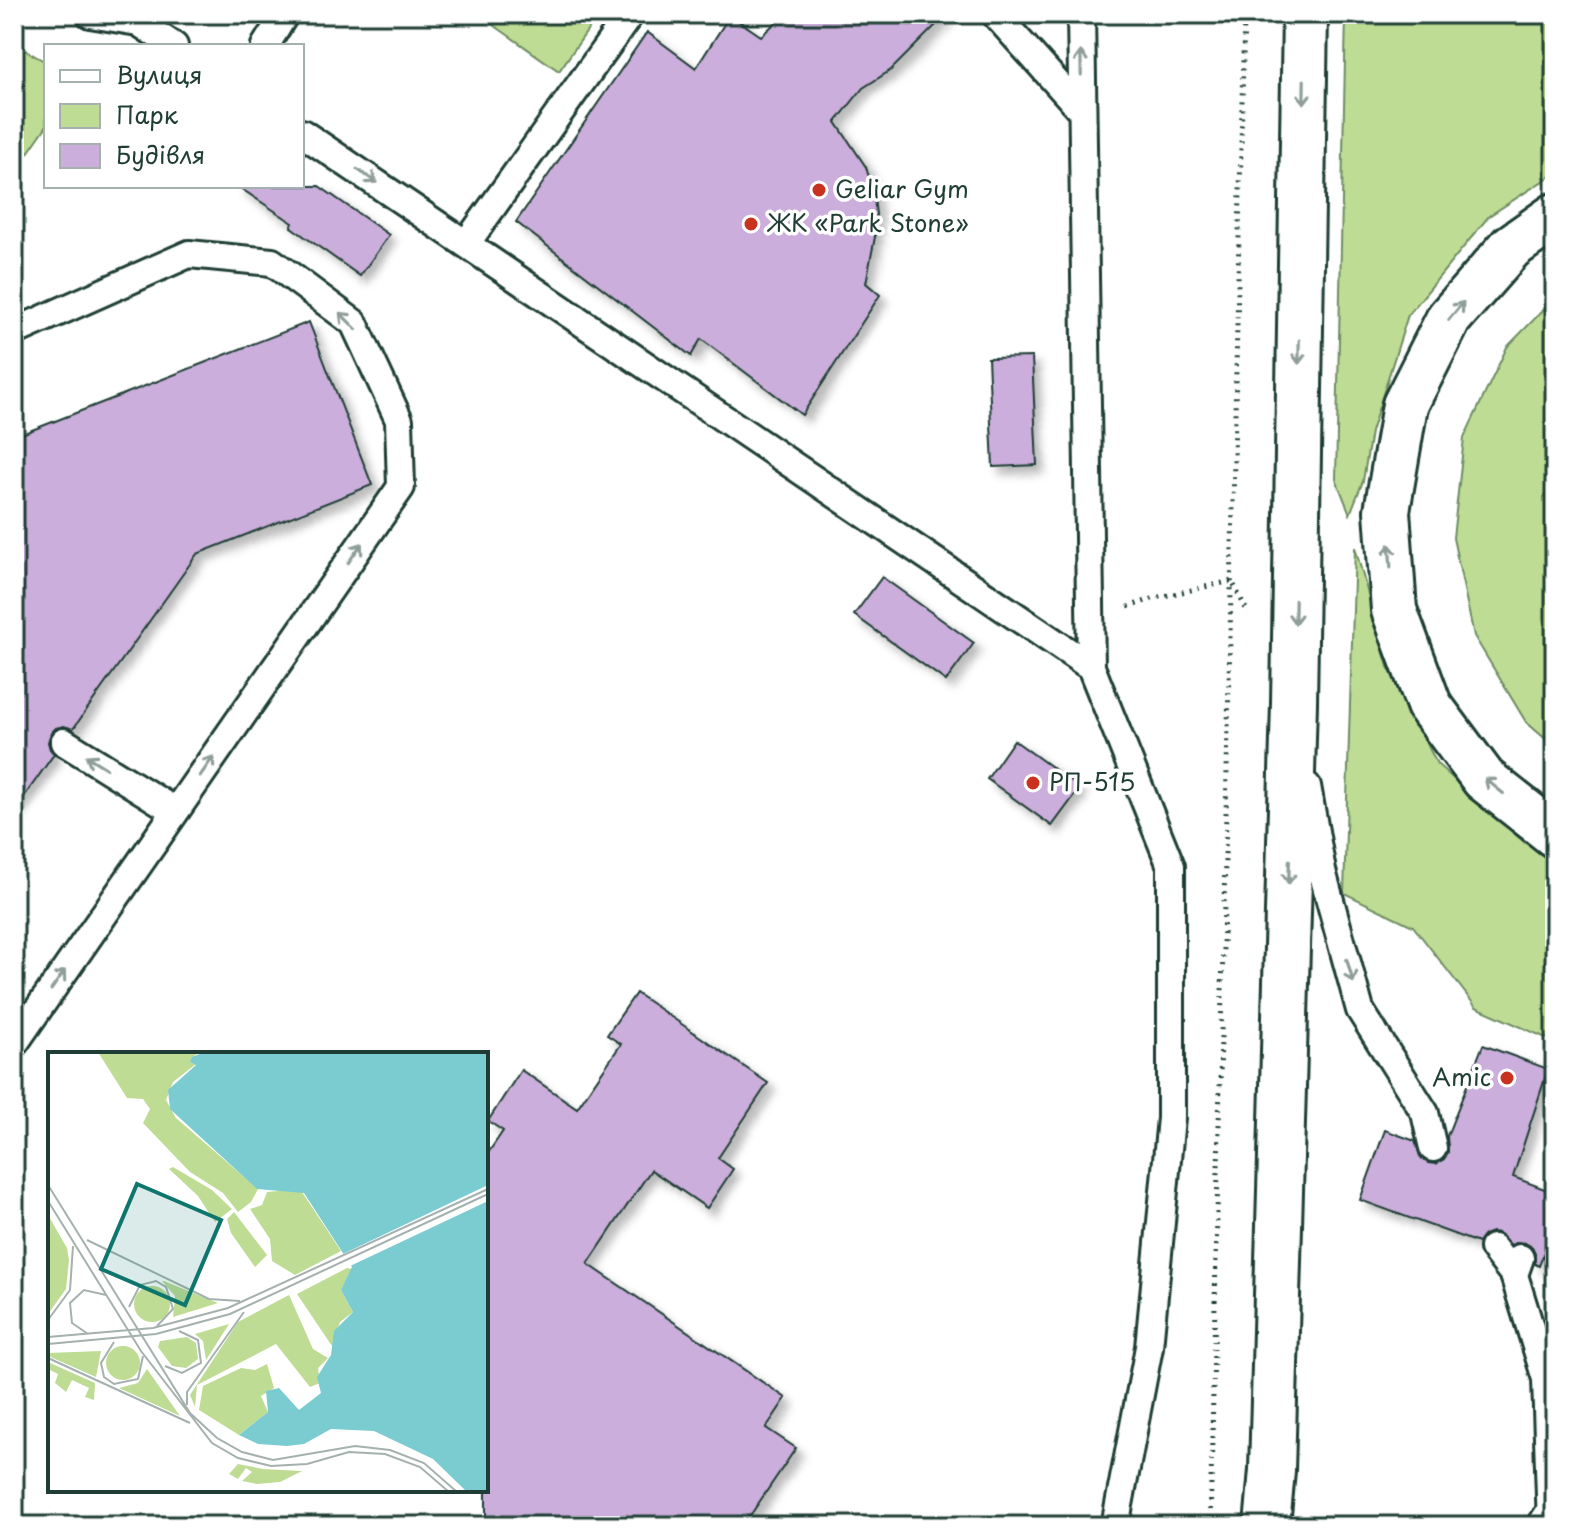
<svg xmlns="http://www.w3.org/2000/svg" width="1569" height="1540" viewBox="0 0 1569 1540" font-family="'Playpen Sans',sans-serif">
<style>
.green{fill:#bedc94;stroke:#6e8c64;stroke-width:2}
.building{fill:#cbaedb;stroke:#1f3d34;stroke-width:2;filter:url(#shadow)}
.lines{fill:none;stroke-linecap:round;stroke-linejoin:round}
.lane-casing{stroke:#1f3d34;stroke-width:32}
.secondary-casing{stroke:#1f3d34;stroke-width:50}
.path{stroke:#1f3d34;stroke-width:5;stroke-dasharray:2 6;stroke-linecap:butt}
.lane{stroke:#fff;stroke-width:26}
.secondary{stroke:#fff;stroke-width:44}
.oneway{stroke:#8f9e9a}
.poi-dot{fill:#c8321e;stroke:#fff;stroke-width:3}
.labels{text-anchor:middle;stroke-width:7;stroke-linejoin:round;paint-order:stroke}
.poi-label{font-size:24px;fill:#1f3d34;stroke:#fff;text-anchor:start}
.inset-road{fill:none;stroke:#a5b1ae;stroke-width:2}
.view{fill:#0f766e;fill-opacity:0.15;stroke:#0f766e;stroke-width:4}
.inset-edge{fill:none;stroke:#1f3d34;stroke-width:4}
</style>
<defs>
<filter id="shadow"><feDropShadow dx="7" dy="7" stdDeviation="4" flood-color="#0004"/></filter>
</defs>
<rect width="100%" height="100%" fill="#fff"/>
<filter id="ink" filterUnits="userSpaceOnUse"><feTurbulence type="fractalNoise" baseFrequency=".0125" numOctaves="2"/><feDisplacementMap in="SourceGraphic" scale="16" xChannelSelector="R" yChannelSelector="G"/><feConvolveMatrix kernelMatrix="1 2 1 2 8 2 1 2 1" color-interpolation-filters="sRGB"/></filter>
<g filter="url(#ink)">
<!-- green -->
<path class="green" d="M478,14H599L559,71Z
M1346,14H1555V173L1489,216L1408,315L1371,432L1363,481L1350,514L1336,479Z
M14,44L46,62V127L14,173Z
M1555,298V747L1526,722L1474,636L1453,538L1464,438L1507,347Z
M1355,547L1388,667L1437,764L1525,843L1555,859V1042L1476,1007L1413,926L1344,893Z"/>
<!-- building -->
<path class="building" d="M785,14H947L891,70L863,88L836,122L866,167L873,191L876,214L875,237L866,283L880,295L802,415L701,339L691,356L516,222L647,32L696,68L730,15L761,36Z
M237,186H319L389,235L360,276L291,227L293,223Z
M309,322L372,485L197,554L73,729L64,726L56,728L51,733L48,742L50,749L54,754L14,811V437Z
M1032,357L1037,465L993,467L988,358Z
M882,577L974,643L946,681L854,615Z
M1014,740L1080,788L1052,826L987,779Z
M636,993L768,1083L718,1158L733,1169L707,1208L651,1170L588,1264L786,1398L766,1428L796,1448L743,1526H486V1156L503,1131L488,1121L521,1070L577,1108L621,1044L607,1035Z
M1483,1045L1548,1069L1513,1177L1555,1193V1223L1539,1266L1535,1264V1254L1532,1247L1525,1243L1518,1242L1511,1245L1498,1233L1492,1232L1484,1235L1478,1243L1360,1200L1385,1130L1415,1141L1421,1158L1428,1163L1436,1164L1444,1159L1448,1152L1447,1136Z"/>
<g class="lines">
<defs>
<path id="lane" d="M90,14L138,22L174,46
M995,14L1082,111
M1081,14L1091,667L1171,866V1118L1149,1347L1115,1526
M265,46L285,14
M302,133L1091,667
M466,244L630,14
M14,332L189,254L272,262L354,323L399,420L401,487L14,1044
M64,742L175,811
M1307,786L1322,871L1360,1010L1425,1113L1433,1148
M1493,1248L1514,1275
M1520,1258L1514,1275L1546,1379L1551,1526"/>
<path id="secondary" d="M1555,216L1511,247L1449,318L1405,405L1387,511L1394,610L1429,705L1484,779L1555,835
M1267,1526L1272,1470L1294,703L1305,14
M1551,1526L1555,1520"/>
</defs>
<!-- lane casing -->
<use href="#lane" class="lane-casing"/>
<!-- secondary casing -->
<use href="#secondary" class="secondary-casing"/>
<!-- path -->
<path class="path" d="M1128,607L1155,598L1232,581L1246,609
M1210,1526L1244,14"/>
<!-- lane -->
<use href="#lane" class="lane"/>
<!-- secondary -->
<use href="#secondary" class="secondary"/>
</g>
<!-- one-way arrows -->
<defs><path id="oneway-shaft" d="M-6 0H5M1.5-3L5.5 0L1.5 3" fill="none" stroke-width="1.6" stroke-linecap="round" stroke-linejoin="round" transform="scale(2)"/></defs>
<g class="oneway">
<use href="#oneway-shaft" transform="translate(1081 63) rotate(-91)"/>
<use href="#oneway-shaft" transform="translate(1304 92) rotate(91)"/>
<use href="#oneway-shaft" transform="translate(367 176) rotate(34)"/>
<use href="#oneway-shaft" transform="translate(1456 311) rotate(-51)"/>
<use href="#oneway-shaft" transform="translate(348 321) rotate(-135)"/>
<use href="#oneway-shaft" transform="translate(1299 352) rotate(91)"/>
<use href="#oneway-shaft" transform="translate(355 553) rotate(-55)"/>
<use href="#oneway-shaft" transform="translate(1390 556) rotate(-94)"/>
<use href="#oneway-shaft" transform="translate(1295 612) rotate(91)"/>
<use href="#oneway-shaft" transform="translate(96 762) rotate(-148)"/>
<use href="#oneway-shaft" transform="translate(207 766) rotate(-55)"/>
<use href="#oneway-shaft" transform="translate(1494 786) rotate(-141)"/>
<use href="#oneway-shaft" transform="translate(1289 872) rotate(92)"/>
<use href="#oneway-shaft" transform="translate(1350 971) rotate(74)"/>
<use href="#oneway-shaft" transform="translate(58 980) rotate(-55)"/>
</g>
</g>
<!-- markers -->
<g class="poi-dot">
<circle cx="819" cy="190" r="8"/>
<circle cx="751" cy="224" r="8"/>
<circle cx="1033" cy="783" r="8"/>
<circle cx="1507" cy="1078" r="8"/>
</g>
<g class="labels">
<!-- poi labels -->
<g class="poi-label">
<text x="835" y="198">Geliar Gym</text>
<text x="767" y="232">ЖК «Park Stone»</text>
<text x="1049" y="791">РП-515</text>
<text x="1491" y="1086" text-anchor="end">Amic</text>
</g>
</g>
<!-- overview -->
<g transform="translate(48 1052)">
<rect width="440" height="440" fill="#fff"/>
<path d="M50,0H157L147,3L143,11L148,12L125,30L118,48L128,66L210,137L203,150L190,160L175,141L142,120L95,71L102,57L95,47L79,46ZM125,115L164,138L184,157L167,170L150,144L121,117ZM252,137L293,199L247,223L224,209L222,187L202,157L214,153L219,140ZM186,160L219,203L207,215L183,181L179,167ZM0,163L19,196L21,208L18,237L0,262ZM299,216L304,217L293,238L305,260L292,270L284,294L249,242ZM114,229H116L170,251L125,265L127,244ZM86 252a18 18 0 1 1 36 0a18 18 0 1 1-36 0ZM241,243L265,297L280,306L270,316L272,331L262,335L228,292L149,333L147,355L142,343L190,270ZM181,272L158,308L155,289L147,282ZM139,285L148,291L150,307L138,316L124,314L110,295L112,289ZM58 311a17 17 0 1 1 34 0a17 17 0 1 1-34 0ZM53,299L48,325L0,304V301ZM0,310L47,331L46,348L37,345L41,336L24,328L18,340L7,331L10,322L0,317ZM219,312L226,336L213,344L220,360L191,383L151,358L155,334L193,316L207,318ZM99,317L132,364L71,336L90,331ZM190,412L215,417L254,419L232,430L209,432L194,429L204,420L198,416L190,427L181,422Z" fill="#bedc94"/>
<path d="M157,0L440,1V440H419L385,407L326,379L283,377L256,392L239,394L210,392L191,383L220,360L218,339L231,336L251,358L273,341L269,325L283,303L286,279L305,260L293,238L304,215L256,141L209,137L122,57L120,38L148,13L142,10L144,5Z" fill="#7bccd1"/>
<path d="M440,133V149L300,215L295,202Z" fill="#fff"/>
<path class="inset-road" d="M0,133L142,361L169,386L194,400L225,408L307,394L342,398L376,411L409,440M0,149L93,299L164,391L190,406L223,414L259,412L301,400L337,402L372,415L401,440M39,188L161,247L192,249M81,255L92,233L108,229L118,235L125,257L109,274M0,268L22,238L25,194M40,282L24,271L22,251L36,238L58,243M0,285L105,276L180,256L440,137M66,290L53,311L56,325L66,332L90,327L95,304M0,292L108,282L182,262L440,142M0,306L142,371M117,314L134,321L153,311L150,288L131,279M139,353V340L196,260"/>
<path class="view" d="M89,132L173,168L137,253L53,217Z"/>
<rect width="440" height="440" class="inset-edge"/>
</g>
<!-- margin -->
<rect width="1569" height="1540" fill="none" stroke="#fff" stroke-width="48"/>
<rect x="24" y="24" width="1521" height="1492" fill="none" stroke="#1f3d34" stroke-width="3" filter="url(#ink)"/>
<!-- legend -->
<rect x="44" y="44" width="260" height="144" fill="#ffffff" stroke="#a5b1ae" stroke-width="2"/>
<rect x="60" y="70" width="40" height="12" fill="#ffffff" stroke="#a5b1ae" stroke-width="2"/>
<text x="116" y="84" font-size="24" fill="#1f3d34">Вулиця</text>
<rect x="60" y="104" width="40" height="24" fill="#bedc94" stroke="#a5b1ae" stroke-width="2"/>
<text x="116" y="124" font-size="24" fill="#1f3d34">Парк</text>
<rect x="60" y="144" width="40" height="24" fill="#cbaedb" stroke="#a5b1ae" stroke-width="2"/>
<text x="116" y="164" font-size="24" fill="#1f3d34">Будівля</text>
</svg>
